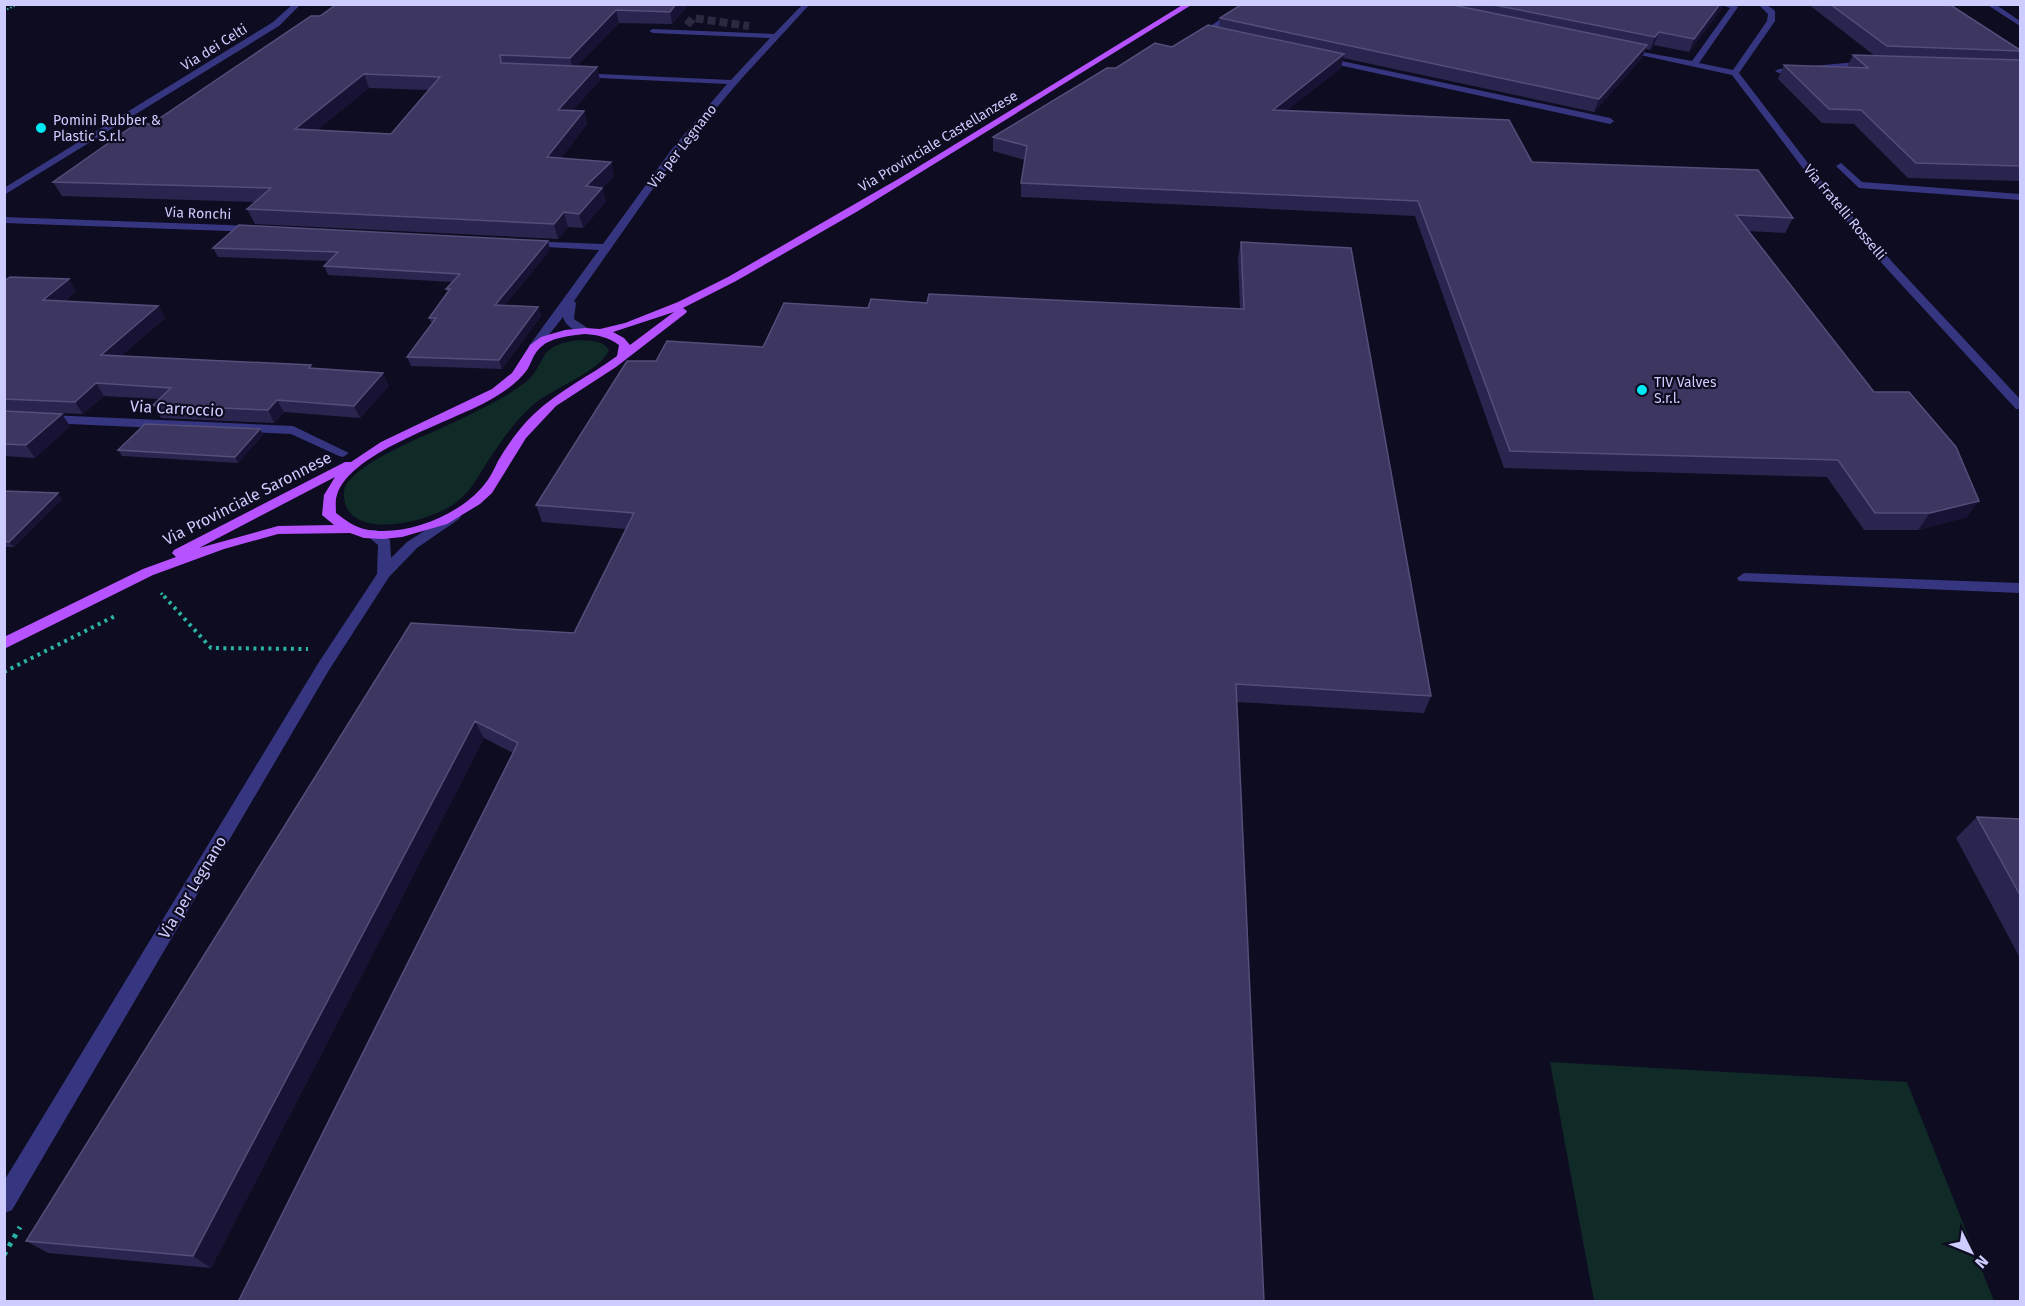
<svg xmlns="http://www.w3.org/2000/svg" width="2025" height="1306" viewBox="0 0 2025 1306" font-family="'Fira Sans',sans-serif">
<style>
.green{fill:#0f2a27}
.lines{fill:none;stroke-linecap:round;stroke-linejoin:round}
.minor-tunnel{stroke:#2b2941;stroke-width:8;stroke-dasharray:8 4;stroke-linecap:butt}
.path-far3{stroke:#2ab3a4;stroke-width:2;stroke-dasharray:1.5 2;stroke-linecap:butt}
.path-far2{stroke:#2ab3a4;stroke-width:3;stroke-dasharray:2 4;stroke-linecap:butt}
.path-far1{stroke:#2ab3a4;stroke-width:4;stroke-dasharray:3 4.5;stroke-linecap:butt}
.path{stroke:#2ab3a4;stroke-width:5;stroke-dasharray:4 6;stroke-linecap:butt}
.minor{fill:#363680;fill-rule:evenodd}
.major{fill:#b652ff;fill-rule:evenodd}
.wall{fill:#2a254e;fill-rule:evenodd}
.shaded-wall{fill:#181334}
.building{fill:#3c3661;stroke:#534e7a;stroke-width:1.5;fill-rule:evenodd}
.poi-dot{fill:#00e9f6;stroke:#0e0c20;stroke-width:2}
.labels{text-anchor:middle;stroke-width:4.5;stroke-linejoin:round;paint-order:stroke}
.far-street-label{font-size:14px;fill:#cecbff;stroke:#0e0c20}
.far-poi-label{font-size:14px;fill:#cecbff;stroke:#0e0c20;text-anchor:start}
.street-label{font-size:16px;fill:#cecbff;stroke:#0e0c20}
</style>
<rect width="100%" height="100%" fill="#0e0c20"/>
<!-- green -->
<path class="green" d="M580,340C591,341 603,340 609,350C600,372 554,387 533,405C515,421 501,441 488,461C479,475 471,491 458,501C436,520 356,542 345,503C343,496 343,488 348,482C368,456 436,432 467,416C488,405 511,395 529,379C536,373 539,364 544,356C550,345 568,341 580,340Z
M1550,1062L1907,1082L1994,1301H1594Z"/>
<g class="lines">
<!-- minor-tunnel -->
<path class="minor-tunnel" d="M687,25L693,18L749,26"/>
<!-- path-far3 -->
<path class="path-far3" d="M4,11L18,4"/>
<!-- path-far2 -->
<path class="path-far2" d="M161,593L165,598"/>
<!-- path-far1 -->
<path class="path-far1" d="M164,596L211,648L308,649
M4,672L117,615"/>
<!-- path -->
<path class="path" d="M4,1255L20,1227"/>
<!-- minor -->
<path class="minor" d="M293,4H301L279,26L4,195V188L273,22Z
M803,4H810L742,78L678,153L574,301L576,303L574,319L589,329V333C579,335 565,326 563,317L537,350H529V346L599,250L529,246L524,243L525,241L603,244L672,149L727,84L579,77H576V73L731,80L770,38L653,33L649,31L653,29L774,34Z
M1243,4H1251L1212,32L1218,33V37L1203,35V31Z
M1719,4H1733L1738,7L1699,63L1733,70L1767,21L1768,14L1758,4H1766L1775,11V21L1739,73L1824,184L1895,265L2020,399V409H2016L1887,269L1818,188L1732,75L1622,51L1626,49L1692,61L1730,8Z
M1986,4H1995L2020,21V26Z
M1323,57L1610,118L1614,121L1610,124L1320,61L1319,59Z
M1868,61L1872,63L1871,65L1779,73L1775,71L1779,69Z
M1841,163L1862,182L2020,194V200L1859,188L1838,168L1836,166Z
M4,217L256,226L261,229L256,232L4,223Z
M4,413L293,426L349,453L343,457L339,456L291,434L4,421Z
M454,512L461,516L459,519L417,548L389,577L329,670L12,1210L4,1213V1181L319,662L377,574L378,545L364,533L366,530H376L390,540L391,558L407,542Z
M1744,573L2020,583V593L1739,581L1737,578Z"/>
<!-- major -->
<path class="major" d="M1184,4H1193L858,211L736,281L683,308L687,311L686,313L616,367L556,406L526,438L492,493L480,504L447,524L402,537L383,539L364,538L350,533L278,534L224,549L153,575L4,649V637L143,569L176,557L172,553L174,550L345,462H351L381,442L492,389L512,373L530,345L541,337L565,330L585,328L600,329L625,323L678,302L728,277L900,178ZM674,312L630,345L624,338L613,332ZM585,334C598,335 608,337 619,345L617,356C590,376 559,390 534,414C520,427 508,444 498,461C494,469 490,478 484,485C459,516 403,538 364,529C353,526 345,520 336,513C336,508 335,500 337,495C351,450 457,421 495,397C507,390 519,381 527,370C531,364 533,355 538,350C549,337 569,336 585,334ZM335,477L324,495L322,515L334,525L278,526L199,548Z"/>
</g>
<!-- wall -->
<path class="wall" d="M337,4H689L672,24L619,23L577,66L597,67L600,80L573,110L584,111L587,124L561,158L611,162L614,176L602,188L606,202L583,228L568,227L558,239L255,224L247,209L255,202L62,196L53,182L151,124L320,16ZM369,88L429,90L391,134L317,130Z
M1242,4H1724L1722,8L1689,52L1654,45L1650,50L1646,49L1642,58L1594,112L1343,58L1341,68L1287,110L1793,218L1785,233L1748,231L1967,517L1918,530H1864L1827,477L1504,468L1415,216L1021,197V183L1025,160L993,151V137L1116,68L1172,47L1219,28L1220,18Z
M1808,4H1949L2020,50V56L2018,60H2020V181L1908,178L1854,124L1822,123L1778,79L1784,65L1847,67L1853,55L1875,56Z
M1241,242L1431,696L1424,713L1237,702L513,753L484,738L211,1268L48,1253L26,1241L411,623L574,633L626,529L542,522L536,505L656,361L763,347L868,308L927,303L1240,309L1238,258Z
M213,248L550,250L505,305L538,307L541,316L502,369L411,366L407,357L432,324L429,318L448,292L446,289L452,282L328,275L324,266L329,261L218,257Z
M4,281L76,291L65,301L158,306L165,318L121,356L313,368L389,386L360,418L284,412L274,423L161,418L153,405L159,399L104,396L83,414L57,413L70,426L35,458L4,456Z
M260,429L263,435L238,463L122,456L118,450Z
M4,491L62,499L14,547H4Z
M1977,817L2020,819V958L1956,838Z"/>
<!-- shaded-wall -->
<path class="shaded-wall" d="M676,4H689L672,24L670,12Z
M1720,4H1724L1722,8L1689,52L1694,39Z
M616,10L619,23L573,71L570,58Z
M1659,32L1654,45L1650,50L1655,37Z
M1647,45L1642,58L1594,112L1599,99Z
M1344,54L1341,68L1270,124L1273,110Z
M597,67L600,80L562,123L558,110Z
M364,74L369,88L301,143L295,129Z
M584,111L587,124L551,172L547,157Z
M611,162L614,176L602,188L606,202L583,228L579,214L586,186Z
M564,212L568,227L558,239L554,224Z
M548,241L550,250L498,314L495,305Z
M69,279L76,291L51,312L43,300Z
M158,306L165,318L108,367L101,355Z
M538,307L541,316L502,369L499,360Z
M383,373L389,386L360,418L354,406Z
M96,383L104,396L83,414L75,402Z
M277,400L284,412L274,423L268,410Z
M62,414L70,426L35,458L26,445Z
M260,429L263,435L238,463L235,457Z
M58,493L62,499L14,547L9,542Z
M1979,501L1967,517L1918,530L1930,513Z
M475,721L484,738L211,1268L193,1256Z"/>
<!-- building -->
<path class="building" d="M337,4H676L670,12L616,10L570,58L500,55L501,63L597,67L558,110L584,111L547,157L611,162L586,186L602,188L579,214L564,212L554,224L247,209L271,188L53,182L137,123L151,124L311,16H320ZM364,74L440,77L391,134L295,129Z
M1242,4H1448L1647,45L1599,99L1220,18Z
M1489,4H1720L1694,39L1659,32L1655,37Z
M1830,4H1949L2020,50V51L1887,46Z
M1208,25L1344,54L1273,110L1509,120L1532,162L1758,170L1793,218L1736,215L1874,392H1909L1956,447L1979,501L1930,513H1875L1838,460L1510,451L1418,201L1021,183L1027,146L993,137L1107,68H1116L1155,43L1172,47Z
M1853,55L2020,60V166L1916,163L1861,110L1829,109L1784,65L1868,68Z
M239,225L548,241L495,305L538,307L499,360L407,357L436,318H429L450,289H446L460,274L324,266L338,252L213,248Z
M1241,242L1351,248L1431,696L1236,684L1264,1302H238L518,743L475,721L193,1256L26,1241L411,623L574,633L634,513L536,505L627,361H656L667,341L763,347L784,303L868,308L871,299L927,303L929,294L1244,309Z
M10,277L69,279L43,300L158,306L101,355L311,365L309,368L383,373L354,406L277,400L268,410L153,405L171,388L96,383L75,402L4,399V281Z
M4,411L62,414L26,445L4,444Z
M145,424L260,429L235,457L118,450Z
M4,491L58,493L9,542L4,541Z
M1977,817L2020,819V895Z"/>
<!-- markers -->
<g class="poi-dot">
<circle cx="41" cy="128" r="6"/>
<circle cx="1642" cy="390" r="6"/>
</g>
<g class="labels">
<!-- far-street labels -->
<g class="far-street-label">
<text transform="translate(214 47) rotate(-32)" y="5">Via dei Celti</text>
<text transform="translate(938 141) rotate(-31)" y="5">Via Provinciale Castellanzese</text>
<text transform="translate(682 146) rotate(-52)" y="5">Via per Legnano</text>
<text transform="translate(1845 212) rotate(50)" y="5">Via Fratelli Rosselli</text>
<text transform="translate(198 213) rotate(2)" y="5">Via Ronchi</text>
</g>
<!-- far-poi labels -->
<g class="far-poi-label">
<text x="53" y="125">Pomini Rubber &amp;<tspan x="53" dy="16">Plastic S.r.l.</tspan></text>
<text x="1654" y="387">TIV Valves<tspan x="1654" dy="16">S.r.l.</tspan></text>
</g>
<!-- street labels -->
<g class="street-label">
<text transform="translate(177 408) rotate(3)" y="6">Via Carroccio</text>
<text transform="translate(247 498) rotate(-27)" y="6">Via Provinciale Saronnese</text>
<text transform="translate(192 887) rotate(-59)" y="6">Via per Legnano</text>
</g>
</g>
<!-- border -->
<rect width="2025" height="1306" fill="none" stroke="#cecbff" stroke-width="12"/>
<!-- north arrow -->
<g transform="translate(1971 1252) rotate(133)" stroke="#0e0c20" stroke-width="4.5" paint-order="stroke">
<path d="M0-4.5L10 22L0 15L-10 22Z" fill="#cecbff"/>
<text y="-9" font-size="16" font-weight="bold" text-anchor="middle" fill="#cecbff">N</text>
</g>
</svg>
